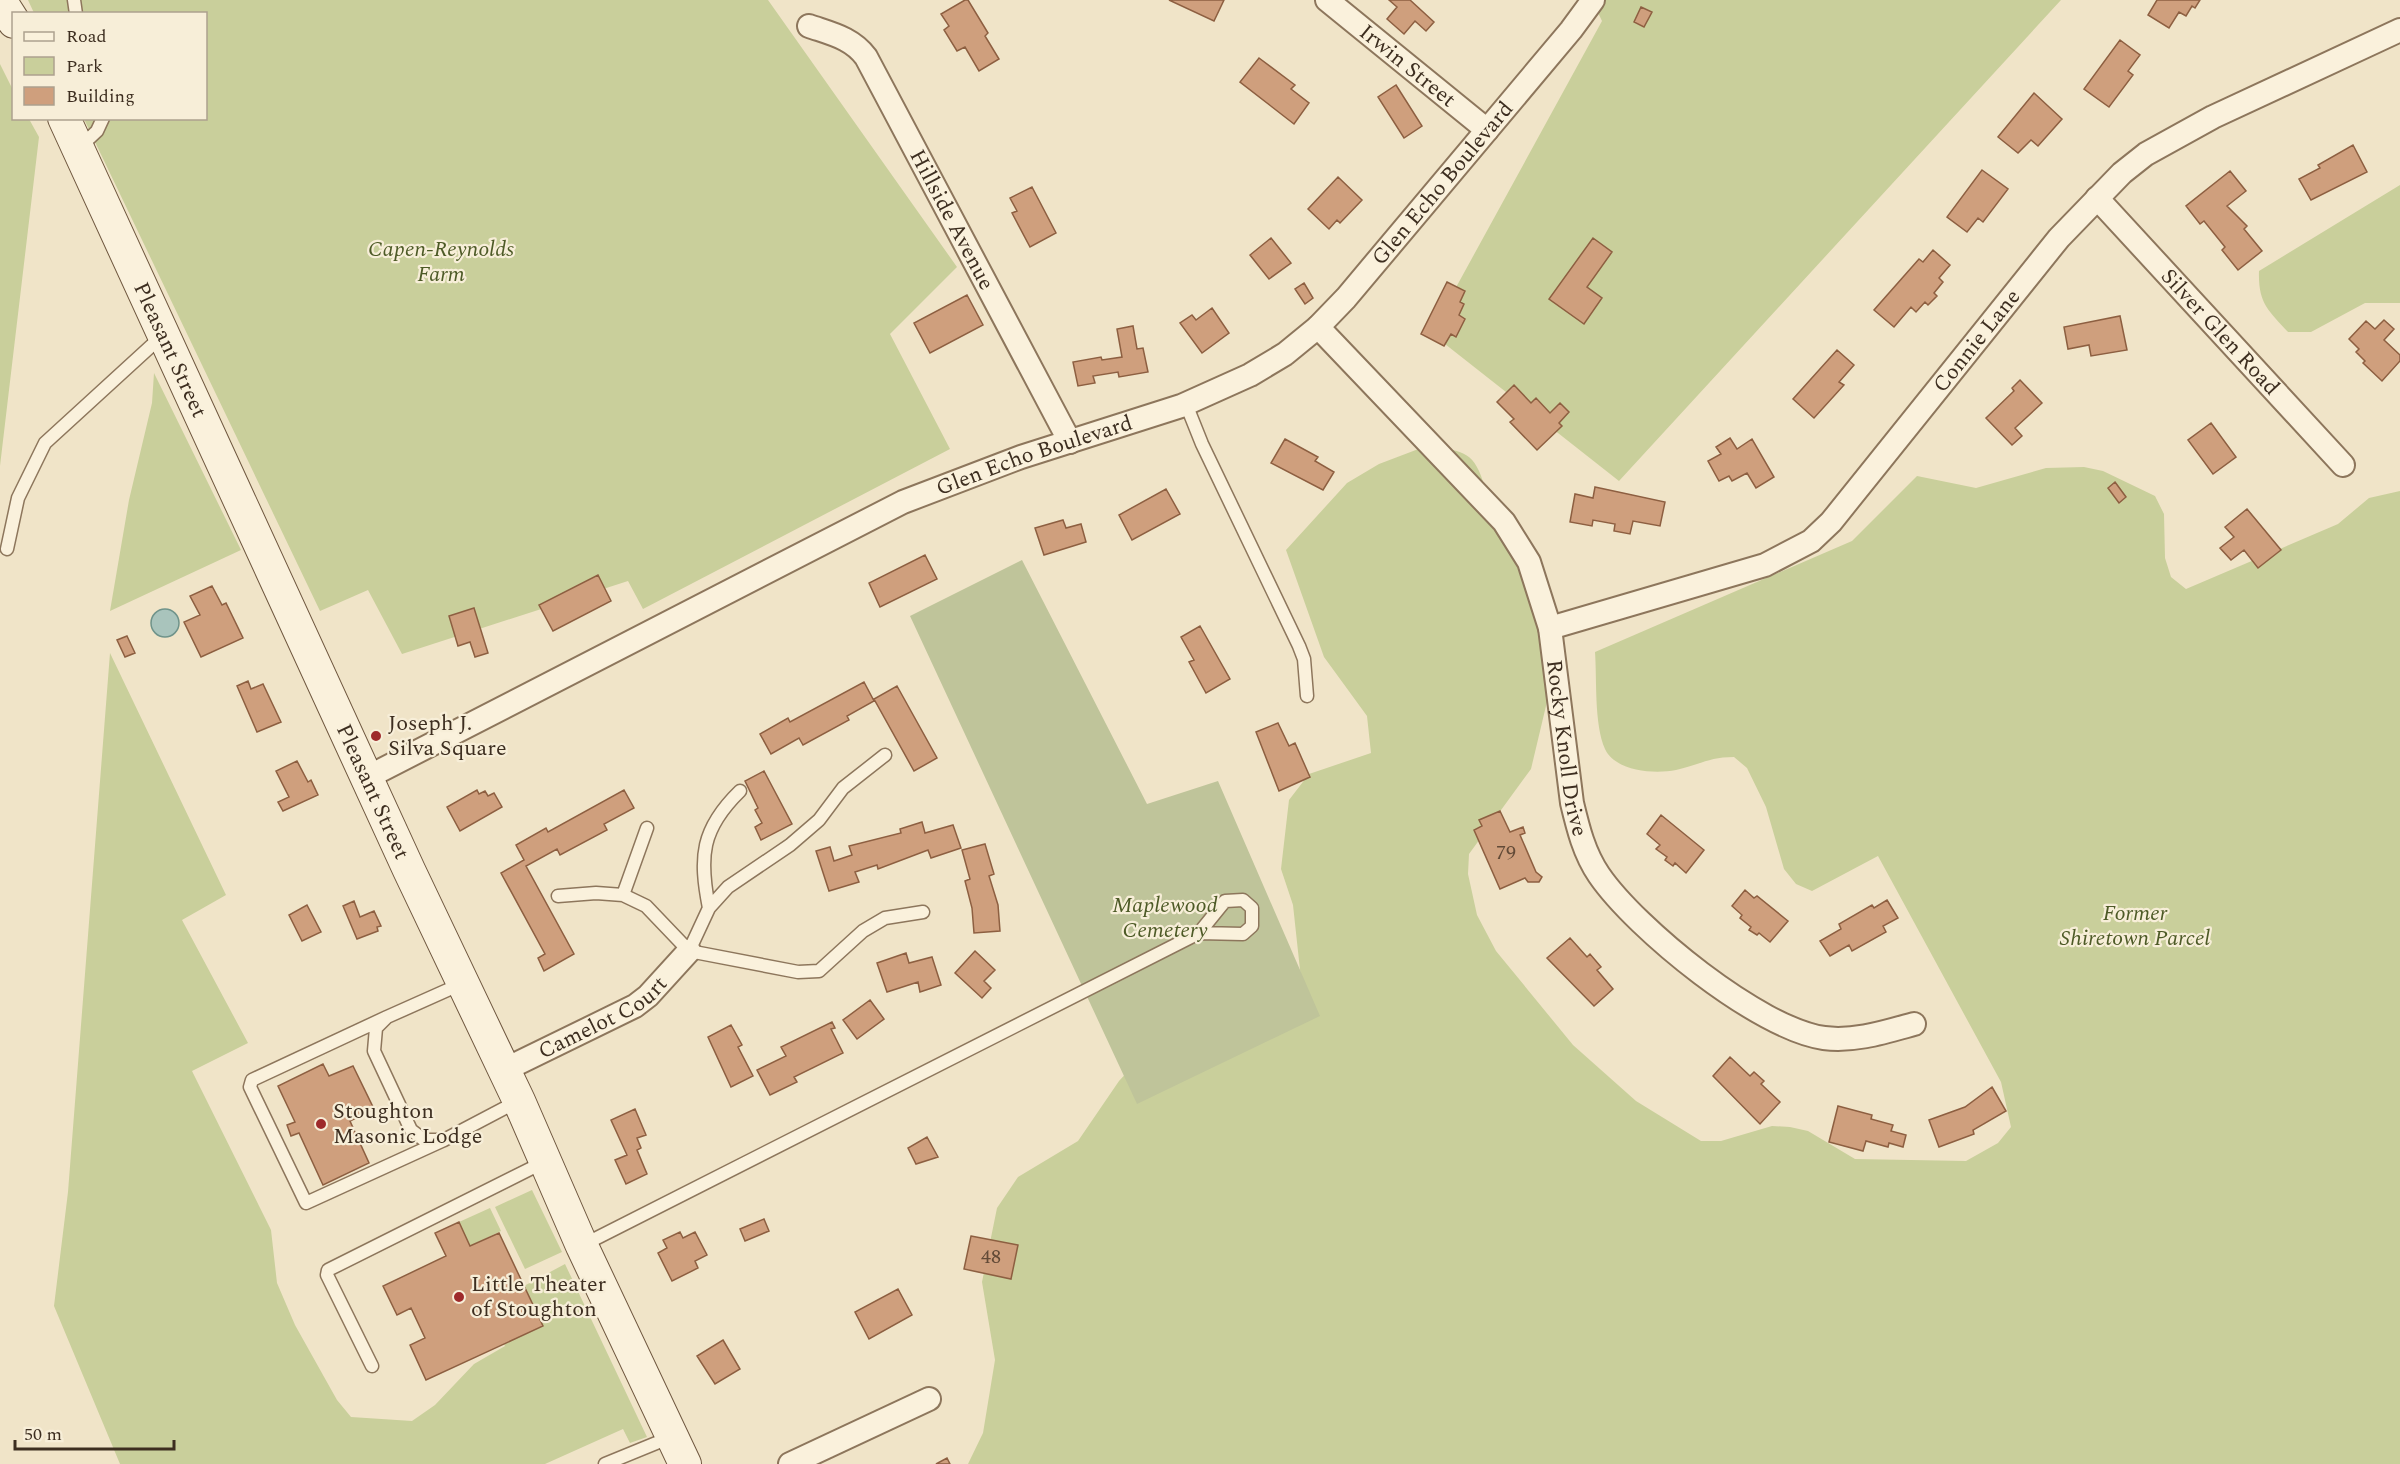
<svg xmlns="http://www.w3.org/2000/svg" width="2400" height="1464" viewBox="0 0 2400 1464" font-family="Spectral,serif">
	<rect width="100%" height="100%" fill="#f0e4c8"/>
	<path fill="#c9cf9b" d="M28,0H768L957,267L890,334L950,449L643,609L628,581L402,654L368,590L320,611L84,119L206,118V14L34,13Z
		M1592,0H2061L1619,481L1431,333L1602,21Z
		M0,64L13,90L14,118L29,119L39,137L0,466Z
		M2400,185V303H2365L2311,332H2288C2268,310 2258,303 2259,271Z
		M154,373L241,550L110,611L129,500L152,403Z
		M1429,445C1465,453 1474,450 1485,488L1539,607L1555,668L1531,769L1469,854L1468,874L1477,915L1496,951L1573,1045L1636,1101L1701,1141H1721L1772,1126L1790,1127L1808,1131L1855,1159L1966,1161L1998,1143L2011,1127L2001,1082L1878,856L1812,891L1796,884L1784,869L1766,807L1747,768L1734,757C1709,757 1699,765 1676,770C1655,774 1616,772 1605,749C1594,724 1597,679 1595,652L1852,541L1917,476L1976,488L2046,468L2084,467L2103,471L2155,496L2164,514L2165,558L2171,577L2186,589L2338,524L2369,498L2400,491V1464H968L983,1433L995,1360L982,1282L997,1208L1018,1177L1078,1141L1119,1081L1145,1053L1301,979L1293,905L1281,869L1289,800L1309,774L1371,753L1367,716L1324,657L1286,550L1347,483L1379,464Z
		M110,653L226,895L182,920L248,1043L192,1071L271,1230L277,1283L295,1325L337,1400L351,1417L412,1421L435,1405L474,1364L505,1346L504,1344L543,1326L524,1286L565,1264L647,1437L630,1443L623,1429L545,1464H120L54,1306L68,1192Z
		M532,1190L562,1252L525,1269L495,1207Z
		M490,1208L501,1231L470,1246L459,1222Z"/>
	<path fill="#bfc49a" d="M1022,560L1147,804L1218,781L1320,1016L1137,1104L910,616Z"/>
	<path fill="#a9c4bc" stroke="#6f938a" stroke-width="1.5" d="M151 623a14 14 0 1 1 28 0a14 14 0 1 1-28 0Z"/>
	<path fill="#cf9f7d" stroke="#8d5f41" stroke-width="1.5" d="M965,0H968L988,33L985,36L999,59L979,71L965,47L957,51L944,30L949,26L941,14Z
		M1169,0H1224L1214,21Z
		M1389,0H1410L1434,22L1426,31L1415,21L1404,34L1387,19L1397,7Z
		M2157,0H2200L2195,8L2192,6L2186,16L2179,12L2169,28L2148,15Z
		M1641,7L1652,12L1644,27L1634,22Z
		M2120,40L2140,55L2128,71L2133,75L2109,107L2084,89Z
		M1259,58L1295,85L1291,89L1309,103L1294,124L1240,82Z
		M1396,85L1422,126L1404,138L1378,97Z
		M2034,93L2062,119L2038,146L2031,140L2018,153L1998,137Z
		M2353,145L2367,172L2311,200L2299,179L2320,168L2318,165Z
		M1982,170L2008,189L1983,222L1978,218L1967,232L1947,217Z
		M2230,171L2246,191L2227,206L2247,226L2244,229L2262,251L2238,270L2222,250L2225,247L2204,221L2200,224L2186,206Z
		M1338,177L1362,200L1340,223L1337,220L1329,229L1308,209Z
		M1032,187L1056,233L1030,247L1012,213L1017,211L1010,198Z
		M1271,238L1291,263L1269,279L1250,255Z
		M1593,238L1612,252L1587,287L1602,298L1584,324L1549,299Z
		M1933,250L1950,265L1939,278L1943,282L1934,293L1937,296L1928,305L1925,302L1916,312L1911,307L1894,327L1874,310L1919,259L1923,262Z
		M1447,282L1465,291L1460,302L1464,304L1459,315L1465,319L1456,337L1451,334L1444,346L1421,334Z
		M1304,283L1313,298L1305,304L1295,289Z
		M967,295L983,325L930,353L914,323Z
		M1212,308L1229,333L1202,353L1180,323L1192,315L1196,320Z
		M2120,316L2127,350L2091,356L2089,345L2068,349L2064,327Z
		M2384,320L2394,329L2384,340L2400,355V361L2382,381L2363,363L2365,361L2356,352L2359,349L2349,339L2366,321L2375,329Z
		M1133,326L1137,349L1143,348L1148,372L1119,377L1118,372L1093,376L1095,383L1078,386L1073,362L1101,357L1102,360L1122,357L1117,329Z
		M1837,350L1854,365L1839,382L1844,385L1814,418L1793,399Z
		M2020,380L2042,403L2015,428L2022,436L2012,445L1986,418L2014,391L2012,388Z
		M1514,385L1531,403L1536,398L1550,413L1560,403L1569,412L1559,423L1562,426L1537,450L1510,422L1514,419L1497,402Z
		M2211,423L2236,457L2213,474L2188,440Z
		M1730,438L1737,449L1752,439L1774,477L1756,488L1747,473L1732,481L1729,476L1719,481L1708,461L1721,454L1716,447Z
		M1285,439L1318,457L1315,461L1334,472L1323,490L1271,463Z
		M2115,482L2126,497L2119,503L2108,488Z
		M1595,487L1665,502L1660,526L1633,521L1630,534L1614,531L1615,524L1593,520L1592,526L1570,522L1575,494L1593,498Z
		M1166,489L1180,514L1132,540L1119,515Z
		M2247,509L2281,550L2258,568L2244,550L2231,560L2220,548L2234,537L2225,527Z
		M1063,520L1066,528L1081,524L1086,542L1044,555L1035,528Z
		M925,555L937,579L880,607L869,583Z
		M598,575L611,601L553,631L539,605Z
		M212,586L222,605L226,603L243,638L201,657L184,622L200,615L190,596Z
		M474,608L488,653L475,657L470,642L458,646L449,616Z
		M1200,626L1230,679L1206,693L1189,662L1194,660L1181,637Z
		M127,636L135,653L125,657L117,640Z
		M248,681L251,689L263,684L281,722L257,732L237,686Z
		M864,682L874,701L847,716L849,720L803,745L799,738L771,754L760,734L788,718L790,722Z
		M897,686L937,758L914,771L874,699Z
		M1278,723L1289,746L1295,743L1310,777L1279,791L1256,732Z
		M297,761L308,782L311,780L318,795L283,811L278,802L289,797L276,771Z
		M764,771L792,824L761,840L755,827L762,823L755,810L758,808L745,781Z
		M477,790L479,794L485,791L488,796L494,793L502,807L460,831L447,807Z
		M624,790L634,808L604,824L607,830L560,855L557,849L526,866L574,954L544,971L538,958L545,954L501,873L524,860L516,845L546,828L548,832Z
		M1500,811L1510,832L1523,827L1525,833L1520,835L1536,872L1542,877L1539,882H1528L1525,878L1500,889L1474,830L1482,826L1479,820Z
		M1661,815L1704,850L1686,873L1675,863L1673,866L1665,860L1667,857L1656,849L1660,845L1647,834Z
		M922,822L925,833L953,825L961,848L931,858L928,850L878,869L877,865L855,872L859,882L829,891L816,851L830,847L834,861L852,855L849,846L901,833L900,829Z
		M985,844L994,874L989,876L998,905L1000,931L974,933L972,908L965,881L970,879L962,850Z
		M1745,890L1754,898L1757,896L1788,921L1770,942L1759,933L1757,935L1749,930L1751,927L1740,918L1742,915L1732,906Z
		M1887,900L1898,918L1883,926L1886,932L1852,951L1849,945L1830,956L1820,941L1841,929L1839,924L1872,905L1874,908Z
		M354,901L360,917L374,911L381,926L377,927L378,931L357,939L343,906Z
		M307,905L321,932L302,941L289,915Z
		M1570,938L1587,957L1590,954L1601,967L1597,970L1613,989L1594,1006L1547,958Z
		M975,951L995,970L984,981L991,988L982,998L955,973Z
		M906,953L909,963L932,957L941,985L920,992L918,982L887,992L877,963Z
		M870,1000L884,1019L857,1039L843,1020Z
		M832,1022L835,1028L831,1029L843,1053L794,1077L797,1082L770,1095L757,1070L786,1056L781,1047Z
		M731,1025L742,1045L738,1047L753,1076L731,1087L708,1037Z
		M1730,1057L1750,1076L1754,1072L1764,1081L1761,1084L1780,1102L1760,1124L1713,1076Z
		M323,1064L329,1076L353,1066L374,1109L350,1121L369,1163L323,1185L299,1133L291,1136L287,1125L295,1122L278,1086Z
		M1992,1087L2006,1111L1973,1130L1974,1134L1939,1147L1929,1120L1965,1107Z
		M1838,1106L1872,1115L1871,1119L1893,1125L1891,1131L1906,1135L1903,1147L1889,1143L1888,1147L1866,1141L1863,1151L1829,1142Z
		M635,1109L646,1135L637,1138L641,1148L637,1150L647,1174L626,1184L615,1160L627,1155L611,1120Z
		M927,1137L938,1157L916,1164L908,1148Z
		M764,1219L769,1231L745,1241L740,1229Z
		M459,1222L470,1246L499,1233L543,1326L426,1380L410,1345L425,1338L411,1308L397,1315L383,1286L446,1256L435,1233Z
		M680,1232L683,1238L695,1232L707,1255L695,1261L698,1268L672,1281L658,1253L667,1248L663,1240Z
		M971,1236L1018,1245L1011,1279L964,1269Z
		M898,1289L912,1315L869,1339L855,1312Z
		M723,1340L740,1369L715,1384L697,1356Z
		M947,1458L950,1464H936Z"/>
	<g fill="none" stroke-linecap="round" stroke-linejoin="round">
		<defs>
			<path id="service" d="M74,0L76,14
				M80,147L97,131L103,118
				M1186,404L1202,444L1299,646L1304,659L1307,696
				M7,549L18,498L45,443L162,336
				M623,895L647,828
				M558,896L596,893L623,895L646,906L689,951L798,972L819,971L863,931L885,918L923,912
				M709,908C699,857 701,829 740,791
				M689,951L709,908L728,887L790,845L819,820L843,788L885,755
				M461,984L387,1017L376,1028L374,1051L411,1130L424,1140H444L518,1101
				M387,1017L252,1080L250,1087L306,1203L444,1140
				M583,1245L1199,933L1243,934L1252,926V908L1243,900L1225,901L1199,933
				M372,1366L327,1275L328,1270L544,1162
				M605,1464L671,1437"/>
			<g id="minor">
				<path id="s1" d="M1327,0L1487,130"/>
				<path id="s2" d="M809,26C832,34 852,38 866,57L1070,442"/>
				<path id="s3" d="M2097,198L2343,465"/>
				<path id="s4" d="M1318,327L1504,522L1529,562L1550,628L1572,803C1578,828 1584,853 1599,875C1636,929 1759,1029 1824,1038C1854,1042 1885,1032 1914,1024"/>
				<path id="s5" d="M1550,628L1765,565L1811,541L1831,522L2059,238L2122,173L2146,154L2213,117L2400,30"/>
				<path id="s6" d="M368,777L903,502L1021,457L1181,406L1250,375L1285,354L1318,327L1346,298L1571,30L1593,0"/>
				<path id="s7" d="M504,1070L635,1006L648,996L689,951"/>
				<path d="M790,1464L929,1399"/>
			</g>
			<g id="secondary">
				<path d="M0,0L14,22"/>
				<path id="s8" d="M64,118L409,870L519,1101L582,1246L685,1464"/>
			</g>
		</defs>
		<use href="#service" stroke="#8d765c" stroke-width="15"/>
		<use href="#minor" stroke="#8d765c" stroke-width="26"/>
		<use href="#secondary" stroke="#6f573f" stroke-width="34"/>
		<use href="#service" stroke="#faf1dc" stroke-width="12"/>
		<use href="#minor" stroke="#faf1dc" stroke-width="22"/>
		<use href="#secondary" stroke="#faf1dc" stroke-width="32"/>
	</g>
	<g fill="#9e2a2b" stroke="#f7eed8" stroke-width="2">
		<circle cx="376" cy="736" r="6"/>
		<circle cx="321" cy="1124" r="6"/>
		<circle cx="459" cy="1297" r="6"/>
	</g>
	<g text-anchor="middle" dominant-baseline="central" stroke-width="4.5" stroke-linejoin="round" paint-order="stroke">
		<g font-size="20" fill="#624a37">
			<text x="1506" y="853">79</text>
			<text x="991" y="1257">48</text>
		</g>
		<g font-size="22" fill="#3d2e20" stroke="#f7eed8">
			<text stroke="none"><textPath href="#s1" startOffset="104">Irwin Street</textPath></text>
			<text stroke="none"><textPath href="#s6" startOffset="1245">Glen Echo Boulevard</textPath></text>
			<text stroke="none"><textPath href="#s2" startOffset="250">Hillside Avenue</textPath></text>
			<text stroke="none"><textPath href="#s3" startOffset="182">Silver Glen Road</textPath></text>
			<text stroke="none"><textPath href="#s5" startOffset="536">Connie Lane</textPath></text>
			<text stroke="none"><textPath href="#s8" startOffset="255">Pleasant Street</textPath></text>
			<text stroke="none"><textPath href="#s6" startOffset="741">Glen Echo Boulevard</textPath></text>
			<text stroke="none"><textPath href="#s4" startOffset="507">Rocky Knoll Drive</textPath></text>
			<text stroke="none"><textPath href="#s8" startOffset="741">Pleasant Street</textPath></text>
			<text stroke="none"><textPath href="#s7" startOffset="112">Camelot Court</textPath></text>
		</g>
		<g font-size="22" font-style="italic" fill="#4d5a26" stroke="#f7eed8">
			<text x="441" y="249">Capen-Reynolds<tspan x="441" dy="25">Farm</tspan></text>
			<text x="1165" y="905">Maplewood<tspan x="1165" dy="25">Cemetery</tspan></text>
			<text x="2135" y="913">Former<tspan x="2135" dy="25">Shiretown Parcel</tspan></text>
		</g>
		<g font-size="22" fill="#3d2e20" stroke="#f7eed8" text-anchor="start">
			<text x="388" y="723">Joseph J.<tspan x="388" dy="25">Silva Square</tspan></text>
			<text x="333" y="1111">Stoughton<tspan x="333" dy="25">Masonic Lodge</tspan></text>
			<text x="471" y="1284">Little Theater<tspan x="471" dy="25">of Stoughton</tspan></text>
		</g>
	</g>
	<rect x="12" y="12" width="195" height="108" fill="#f7eed8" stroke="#ada18e" stroke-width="1.5"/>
	<rect x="24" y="32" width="30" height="9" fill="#faf1dc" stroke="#ada18e" stroke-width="1.5"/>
	<text x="66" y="42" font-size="18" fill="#3d2e20">Road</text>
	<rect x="24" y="57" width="30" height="18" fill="#c9cf9b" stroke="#ada18e" stroke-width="1.5"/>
	<text x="66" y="72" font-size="18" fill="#3d2e20">Park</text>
	<rect x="24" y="87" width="30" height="18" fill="#cf9f7d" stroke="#ada18e" stroke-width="1.5"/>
	<text x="66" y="102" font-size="18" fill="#3d2e20">Building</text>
	<path d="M15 1440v9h159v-9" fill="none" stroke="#3d2e20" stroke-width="3"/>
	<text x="24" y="1440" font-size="18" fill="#3d2e20" stroke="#f7eed8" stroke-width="4.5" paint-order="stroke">50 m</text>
</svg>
